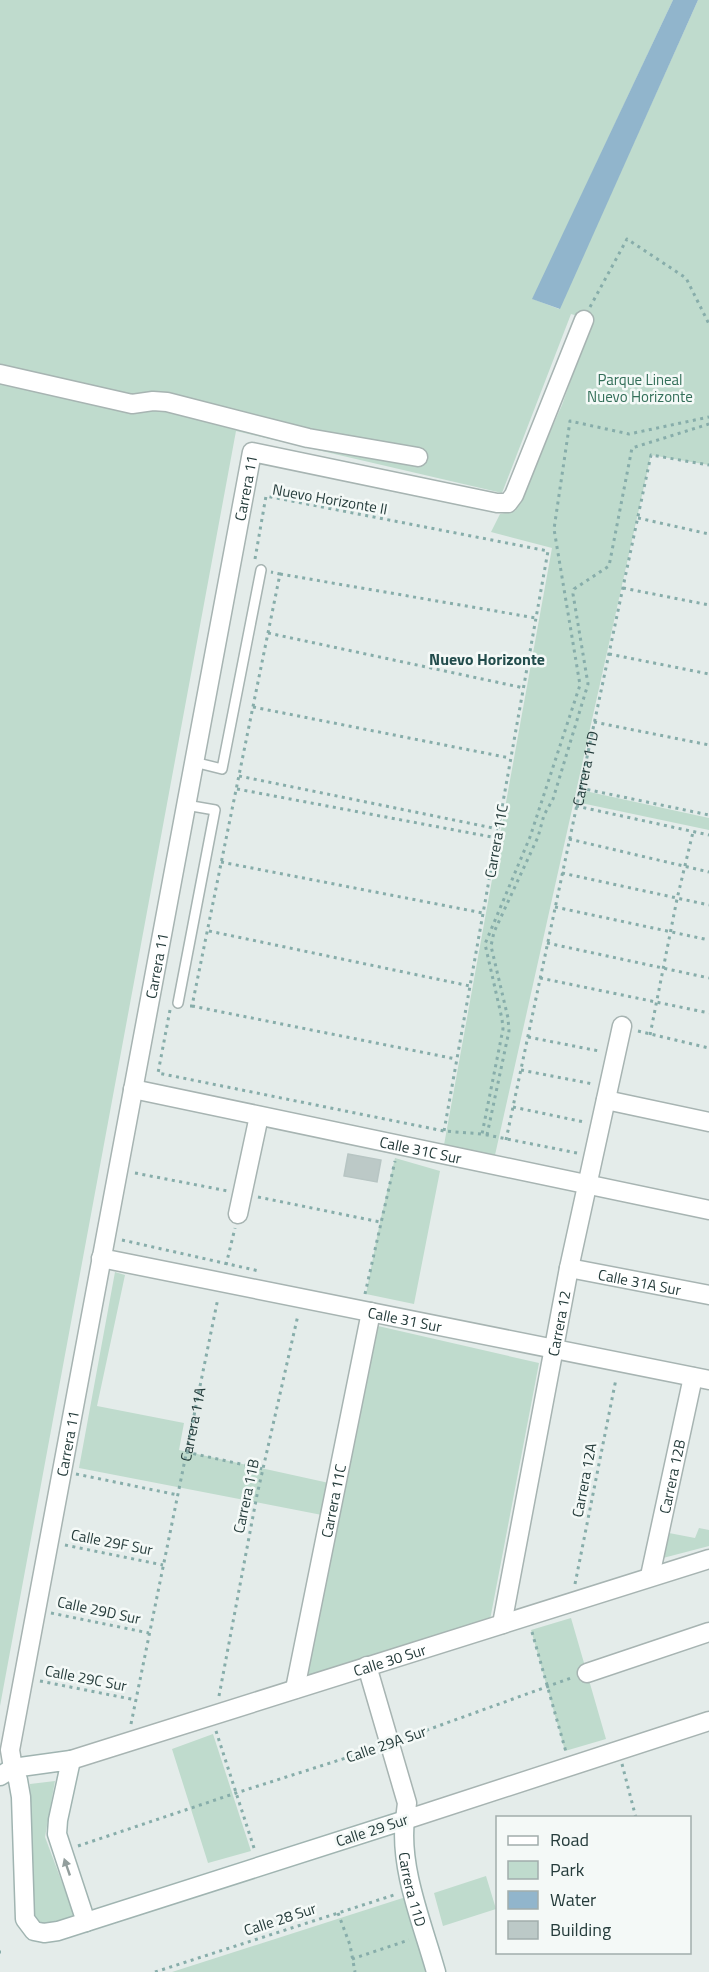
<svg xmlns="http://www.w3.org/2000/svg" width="709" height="1972" viewBox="0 0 709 1972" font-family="'Titillium Web',sans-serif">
	<rect width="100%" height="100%" fill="#e4ecea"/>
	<path fill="#bfdbcd" d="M0,0H673L533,299L559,309L698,0H709V465L651,455L495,1155L444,1145L552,548L491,532L500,514L515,511L562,405L592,320L571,314L502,493L236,431L0,1706Z
		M585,791L709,818V830L581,803Z
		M395,1158L440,1171L414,1304L366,1294L380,1222Z
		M115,1272L125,1275L97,1406L184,1423L179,1450L329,1483L322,1515L79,1468Z
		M378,1326L539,1363L490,1620L307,1676Z
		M699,1528L709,1530V1546L663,1558L669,1533L695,1538Z
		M571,1618L606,1739L565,1751L531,1630Z
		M213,1734L251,1851L208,1863L172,1749Z
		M55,1781L45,1837L75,1917L43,1926L34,1919L30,1784Z
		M486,1876L496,1909L443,1926L434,1893Z
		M409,1896L429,1972H172Z"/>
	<path fill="#91b5cc" d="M673,0H698L560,309L532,299Z"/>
	<path fill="#bcc9c7" stroke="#b7c5c3" stroke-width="1.5" d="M348,1154L381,1160L377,1182L344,1176Z"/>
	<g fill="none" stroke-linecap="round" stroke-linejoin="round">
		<defs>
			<path id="lane" d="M194,762L222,769L261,570
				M178,1003L215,810L186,805"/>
			<g id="street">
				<path d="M0,374L132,404L153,401L167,402L308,438L418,457"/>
				<path id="s3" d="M133,1089L709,1210"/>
				<path d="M606,1100L709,1122"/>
				<path d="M238,1214L259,1116"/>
				<path id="s4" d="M101,1258L709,1380"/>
				<path id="s5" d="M569,1268L709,1295"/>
				<path id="s6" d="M650,1576L693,1377"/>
				<path id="s7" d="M502,1624L569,1268L622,1026"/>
				<path d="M367,1666L407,1803L405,1820L709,1721"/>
				<path d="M587,1673L709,1632"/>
				<path id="s8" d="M295,1689L371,1312"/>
				<path id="s9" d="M71,1760L709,1559"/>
				<path id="s10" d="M13,1768L10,1750L252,452L497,503H508L514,495L584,320"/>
			</g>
			<g id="secondary">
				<path id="s11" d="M13,1768L18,1780L21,1797L25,1919L34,1931L44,1933L58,1931L405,1820C399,1868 423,1925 436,1972"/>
				<path d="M0,1776L13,1768L71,1760L58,1820L57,1834L86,1922"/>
			</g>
		</defs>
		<use href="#lane" stroke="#a7b4b2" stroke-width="12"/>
		<use href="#street" stroke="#a7b4b2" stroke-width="21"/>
		<use href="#secondary" stroke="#a0b4b1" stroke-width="21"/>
		<g stroke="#87adaa" stroke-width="3" stroke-dasharray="3 4.5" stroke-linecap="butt">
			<path d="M590,307L627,239L686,278L709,324"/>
			<path d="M638,518L709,534"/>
			<path d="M255,559L266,496L548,551L444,1131"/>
			<path d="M280,574L536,618"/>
			<path d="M623,588L709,605"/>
			<path d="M268,633L524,688"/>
			<path d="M609,654L709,674"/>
			<path d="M253,707L510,758"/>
			<path d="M594,722L709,745"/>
			<path d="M239,776L498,829"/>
			<path d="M580,788L709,815"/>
			<path d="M237,789L497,838"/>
			<path d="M576,806L709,835"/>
			<path d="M569,839L709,872"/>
			<path d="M221,862L483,913"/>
			<path d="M562,873L709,905"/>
			<path d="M555,907L709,940"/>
			<path d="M209,931L470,986"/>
			<path d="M547,943L709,978"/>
			<path d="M540,978L709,1013"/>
			<path d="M190,1006H192L280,574L271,572"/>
			<path d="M192,1006L456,1059"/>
			<path d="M170,1010L158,1073L444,1131L482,1134"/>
			<path d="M638,1031L709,1048"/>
			<path d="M650,1035L677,899L693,832"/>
			<path d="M528,1037L599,1051"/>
			<path d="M521,1070L593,1084"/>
			<path d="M513,1107L584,1122"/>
			<path d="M487,1135L509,1031L508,1018L491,946L494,932L538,837L544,815L553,799L588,684L573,594L574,589L609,566L632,448L709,424"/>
			<path id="s1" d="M506,1140L651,455L709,465"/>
			<path d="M577,1153L482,1134L503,1029L502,1019L485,944L530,837L580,685L554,529L570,421L629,434L709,417"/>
			<path d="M135,1173L228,1191"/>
			<path d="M258,1197L380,1222"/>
			<path d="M122,1240L259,1271"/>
			<path d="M226,1265L235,1228"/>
			<path d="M365,1294L395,1161"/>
			<path d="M186,1452L263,1469"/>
			<path d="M76,1474L178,1495"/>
			<path d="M65,1545L163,1565"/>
			<path d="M575,1584L616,1379"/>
			<path d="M51,1613L149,1633"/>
			<path d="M532,1632L566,1752"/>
			<path d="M40,1681L136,1700"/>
			<path d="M219,1696L257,1495L298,1315"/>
			<path id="s2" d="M131,1724L218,1298"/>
			<path d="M216,1731L255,1851"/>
			<path d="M405,1738L571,1678"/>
			<path d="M622,1764L636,1818"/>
			<path d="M78,1846L236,1793L374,1749"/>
			<path d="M338,1913L350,1945L355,1972"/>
			<path d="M0,1952H1"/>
			<path d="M352,1959L409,1940"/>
			<path d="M155,1972L397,1894"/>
		</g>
		<use href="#lane" stroke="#fff" stroke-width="9"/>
		<use href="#street" stroke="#fff" stroke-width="18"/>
		<use href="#secondary" stroke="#fff" stroke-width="18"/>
	</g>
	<defs><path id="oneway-solid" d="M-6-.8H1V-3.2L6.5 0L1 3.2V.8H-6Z" transform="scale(1.5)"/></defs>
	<use fill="#929e9d" href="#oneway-solid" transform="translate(67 1867) rotate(-109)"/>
	<g text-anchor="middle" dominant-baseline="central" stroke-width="5" stroke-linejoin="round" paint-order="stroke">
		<g font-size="15" fill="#336f59" stroke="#f4f9f7">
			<text x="640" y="379">Parque Lineal<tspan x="640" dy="17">Nuevo Horizonte</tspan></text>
		</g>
		<g font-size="15" fill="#253c3b" stroke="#f4f9f7">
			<text stroke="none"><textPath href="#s10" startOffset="1302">Carrera 11</textPath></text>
			<text transform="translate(330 499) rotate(10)">Nuevo Horizonte II</text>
			<text stroke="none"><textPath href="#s1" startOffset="380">Carrera 11D</textPath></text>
			<text transform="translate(496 841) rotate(-80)">Carrera 11C</text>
			<text stroke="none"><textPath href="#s10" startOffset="816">Carrera 11</textPath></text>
			<text stroke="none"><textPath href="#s3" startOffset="294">Calle 31C Sur</textPath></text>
			<text stroke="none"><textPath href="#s5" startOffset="72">Calle 31A Sur</textPath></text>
			<text stroke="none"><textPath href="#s4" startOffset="310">Calle 31 Sur</textPath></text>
			<text stroke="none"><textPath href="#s7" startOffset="306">Carrera 12</textPath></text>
			<text stroke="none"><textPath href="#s2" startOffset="306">Carrera 11A</textPath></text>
			<text stroke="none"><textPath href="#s10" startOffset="330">Carrera 11</textPath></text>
			<text stroke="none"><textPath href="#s6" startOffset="102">Carrera 12B</textPath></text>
			<text transform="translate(584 1480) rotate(-79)">Carrera 12A</text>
			<text transform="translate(246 1496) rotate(-78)">Carrera 11B</text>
			<text stroke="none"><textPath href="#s8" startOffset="192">Carrera 11C</textPath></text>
			<text transform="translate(112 1542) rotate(11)">Calle 29F Sur</text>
			<text transform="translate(99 1610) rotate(12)">Calle 29D Sur</text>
			<text stroke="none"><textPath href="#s9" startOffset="334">Calle 30 Sur</textPath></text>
			<text transform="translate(86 1678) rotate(11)">Calle 29C Sur</text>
			<text transform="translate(386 1744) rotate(-19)">Calle 29A Sur</text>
			<text transform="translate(372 1830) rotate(-18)">Calle 29 Sur</text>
			<text stroke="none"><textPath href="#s11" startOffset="626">Carrera 11D</textPath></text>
			<text transform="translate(280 1919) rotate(-18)">Calle 28 Sur</text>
		</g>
		<g font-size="16" font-weight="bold" fill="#224c4c" stroke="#f4f9f7">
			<text x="487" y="659">Nuevo Horizonte</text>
		</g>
	</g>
	<rect x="496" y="1816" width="195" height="138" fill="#f4f9f7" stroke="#a1adac" stroke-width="1.5"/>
	<rect x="508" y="1836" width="30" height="9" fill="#ffffff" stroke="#a1adac" stroke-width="1.5"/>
	<text x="550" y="1846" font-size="18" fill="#253c3b">Road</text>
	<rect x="508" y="1861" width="30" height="18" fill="#bfdbcd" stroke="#a1adac" stroke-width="1.5"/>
	<text x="550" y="1876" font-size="18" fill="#253c3b">Park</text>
	<rect x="508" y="1891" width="30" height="18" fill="#91b5cc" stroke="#a1adac" stroke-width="1.5"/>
	<text x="550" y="1906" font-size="18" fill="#253c3b">Water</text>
	<rect x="508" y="1921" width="30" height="18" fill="#bcc9c7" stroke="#a1adac" stroke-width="1.5"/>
	<text x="550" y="1936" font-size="18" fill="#253c3b">Building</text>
</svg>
